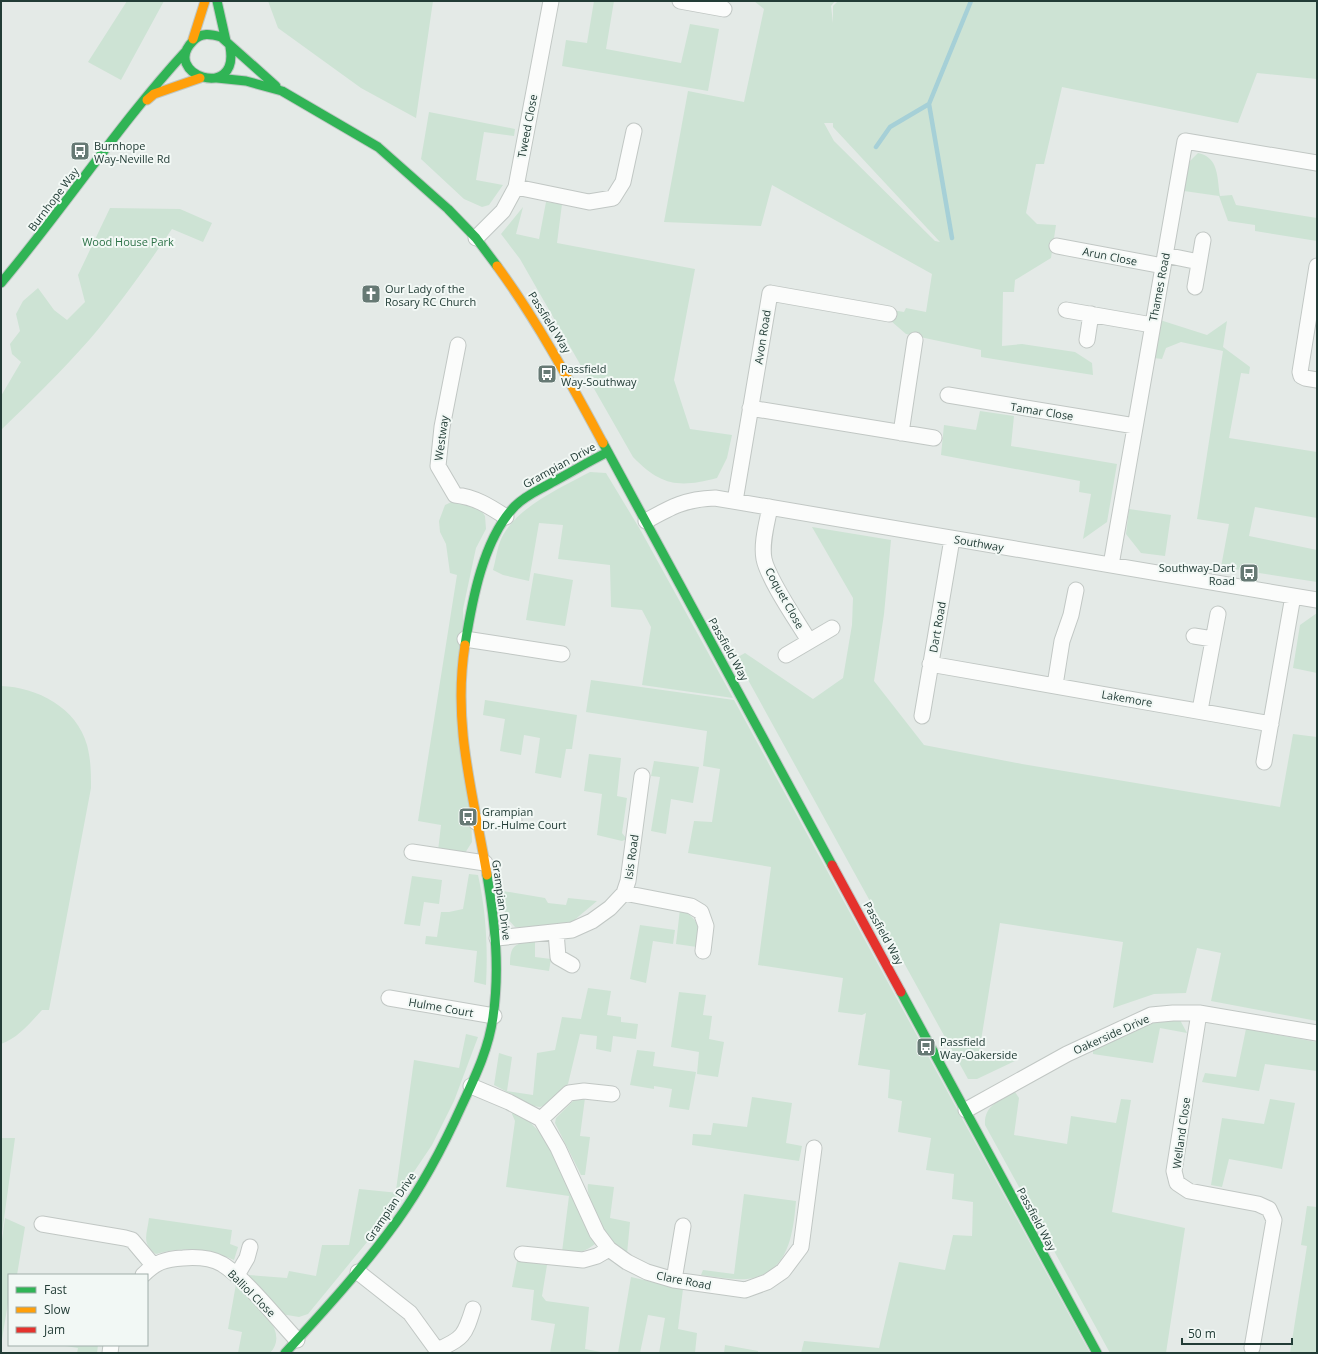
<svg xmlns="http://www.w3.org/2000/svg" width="1318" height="1354" viewBox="0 0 1318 1354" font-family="'Open Sans',sans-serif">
	<rect width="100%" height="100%" fill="#e4eae7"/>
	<path fill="#cde3d4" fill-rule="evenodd" d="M127,1H164L121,80L88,62Z
		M268,1H433L416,118L361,88L278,28Z
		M594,1H614L606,49L681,63L690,24L719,29L708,91L562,66L566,40L587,43Z
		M754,1H835L831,6L833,23V6L838,1H1317V79L1257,73L1238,123L1062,87L1044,164H1036L1026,213L1037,224L1056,225L1051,258L1015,280L1014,292H1003L1002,346L1022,344L1075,352L1092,363L1093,375L981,357V350L906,334L891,321L892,310L904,312L906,308L926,312L932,274L772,185L761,226L664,222L688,91L744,102L764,9ZM824,123H833V127L940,242L935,241L834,141Z
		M429,112L515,129L514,136L484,132L476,180L503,185L489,205L482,207L464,199L421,159Z
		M1198,153C1219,157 1217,178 1220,196L1232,195L1236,205L1317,218V241L1255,231V225L1228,221L1219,196L1184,191L1188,163Z
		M546,202L562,204L557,243L695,269L674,380L690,429L732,435L727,458L717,478C679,488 661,486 633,457L520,259L501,234L523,207L516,234L539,239Z
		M110,208L180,209L212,223L203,242L172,229C146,267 120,304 90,339C62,371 32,400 1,430V396L21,362L12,354L10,344L20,331L16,314L23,301L38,288L54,310L67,320L85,302L78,275Z
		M1160,320L1207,335L1227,321L1223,347L1250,367L1249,374L1241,373L1229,438L1317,452V518L1255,507L1249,536L1317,550V582L1221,567L1229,524L1197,519L1223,351L1181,342L1166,348L1162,359L1154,358Z
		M980,411L1014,416L1011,446L1117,464L1107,522L1083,539L1091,494L1079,492L1080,481L941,455L944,425L976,430Z
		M590,472L606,473L641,531L733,698L642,685L651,627L642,610L611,607L610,565L558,559L563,525L539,523L529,581L503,575L493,570C496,560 497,547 502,537C517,507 562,487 590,472Z
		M456,500L478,506L485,516L486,529L476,548L463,609L472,842L465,853L438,851L441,825L418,821L457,575L450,573L446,544L440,532L439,521L445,505Z
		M1129,509L1171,515L1165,556L1141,553L1126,534Z
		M812,527L891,540L884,614L874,681L924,745L1022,764L1280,807L1293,734L1317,737V1021L1211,1001L1221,953L1197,948L1186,993L1154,994L1113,1008L1123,942L1000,923L979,1053L1017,1060L977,1079H968L736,658L745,653L813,699L843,678L852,625L853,598Z
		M534,573L573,580L565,626L526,620Z
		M1317,613V673L1293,668L1300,625Z
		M591,680L734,700L1090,1353H801L804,1341L879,1348L899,1262L945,1270L953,1235L972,1236L973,1202L952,1199L954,1174L926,1170L931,1138L898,1132L902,1101L888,1098L890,1070L858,1065L866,1013L862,1015L838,1012L843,978L758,965L771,867L688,853L694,821L712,822L720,769L703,766L707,731L586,712Z
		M1,686C37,687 77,708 87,745C91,760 91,773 91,788L49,1010H42C30,1023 18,1038 1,1044Z
		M485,700L577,715L572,749H566L561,778L535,773L540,738L524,735L521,755L500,751L505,719L483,715Z
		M589,754L621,758L617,796L627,798L622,833L627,839L622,841L597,835L602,794L584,791Z
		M654,761L699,767L693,803L671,799L666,834L651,831L660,777L651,776Z
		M469,874L478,875C486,911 488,947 486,985L474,982L477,951L425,944L426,936L437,937L441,912H449L463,909Z
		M412,876L442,880L439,904L424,902L420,926L404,924Z
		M503,891L545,898L548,903L566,905L568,898L597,901L572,922L547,927H515L505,916Z
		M680,909C700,920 700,926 697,947L676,944Z
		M640,925L675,930L673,944L653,941L646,983L630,979Z
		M531,941L535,942V957L551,959L549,971L510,965C510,946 514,944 531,941Z
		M588,988L611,991L607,1015L621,1017V1022L638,1024L636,1039L613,1036L611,1052L596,1049L597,1036L580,1034L568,1084L547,1104L540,1107L533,1106L494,1085L499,1053L512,1057L507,1091L533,1095L537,1053L555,1050L562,1017L581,1019Z
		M679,992L706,995L703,1015L712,1016L709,1039L724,1042L718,1077L697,1074L699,1052L671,1047Z
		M1161,1019L1180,1020L1187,1033L1160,1028L1153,1063L1093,1054V1051L1125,1032Z
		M1246,1029L1317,1042V1071L1265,1064L1259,1091L1202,1082L1205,1073L1236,1077Z
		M466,1034L478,1037L454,1101L432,1145L401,1191L396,1190L414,1060L459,1068Z
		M637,1050L655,1052L653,1066L696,1072L689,1110L669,1107L672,1089L654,1086V1089L630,1085Z
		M1015,1092L1019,1098L1014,1135L1067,1144L1071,1116L1116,1123L1121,1099L1131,1100L1112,1212L1185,1228L1166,1353H1110L985,1125C984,1105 999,1101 1015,1092Z
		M752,1097L792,1103L786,1143L802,1146L799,1161L692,1145L693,1134L711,1135L713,1123L747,1127Z
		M585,1098L580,1136L590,1137L585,1175H581L555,1123L556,1118L575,1099Z
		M1270,1099L1295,1103L1282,1169L1229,1159L1222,1187L1211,1185L1222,1118L1264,1124Z
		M513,1110L527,1119L551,1144L594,1236L595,1244C583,1253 576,1254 562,1252L569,1196L506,1187L515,1121L512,1114Z
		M1,1138H15L1,1241Z
		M588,1184L614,1187L610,1218L630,1222L627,1254C623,1250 618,1247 614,1244C604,1233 585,1198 588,1184Z
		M359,1189L399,1193L372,1236L308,1314L299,1317L281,1314L248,1275L287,1278L289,1271L316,1276L322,1245H349Z
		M744,1194L796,1201C793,1234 789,1274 747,1279C732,1280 717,1277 701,1275L703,1270L734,1274Z
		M1307,1206L1317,1207V1353H1290L1307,1246L1301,1245Z
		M5,1218L25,1227L17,1275H9V1297L1,1345V1246Z
		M149,1218L232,1230L230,1244L238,1247L234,1260C207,1249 184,1246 156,1254C141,1243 147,1235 149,1218Z
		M517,1261L547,1265L542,1296L546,1301L589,1307L585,1349L606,1353H550L555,1324L531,1320L534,1290L512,1287Z
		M631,1277L683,1289L678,1329L697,1333L695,1353H659L665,1318L648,1315L640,1353H618Z
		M236,1284C251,1300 292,1330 270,1353H238L242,1332L228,1329Z
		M59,1345H98L97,1353H77L78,1348Z
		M725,1345L758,1351V1353H724Z"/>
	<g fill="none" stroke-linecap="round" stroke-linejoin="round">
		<path stroke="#a6d0d7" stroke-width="4.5" d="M876,147L890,127L929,104
			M952,238L929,104L971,1"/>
		<defs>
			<path id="street" d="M680,1L724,9
				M516,187L589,202L613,198L623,182L634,131
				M476,238L503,211L516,187L551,1
				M1057,246L1163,266
				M1165,255L1199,262
				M1317,266L1300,372L1301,376L1305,378L1317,380
				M1195,287L1203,240
				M1066,310L1152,325
				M1087,340L1091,314
				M458,345L442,427L438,466L455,495C475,497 489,506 506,517
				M948,395L1135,426
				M750,408L934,438
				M901,433L915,340
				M735,501L770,293L889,314
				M770,507C767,523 761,543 764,559C768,579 797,621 809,641
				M646,521C671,507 685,499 715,498L1317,600
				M1111,565L1185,141L1317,163
				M1194,636L1213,639
				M465,639L562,654
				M786,655L832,628
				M930,664L1271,724
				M1055,685L1062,641L1071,615L1076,590
				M1200,710L1218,614
				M922,716L952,539
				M1264,762L1293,596
				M476,822L514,820
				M412,852L485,863
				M624,893L691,906L701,912L706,926L703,951
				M556,932L558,957L572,965
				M497,938L572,930L592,921L610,908L624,893L628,881L642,776
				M389,998L494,1016
				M1199,1013L1174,1171L1177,1183L1189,1191L1258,1204L1269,1209L1274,1220L1252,1348
				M471,1086L509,1102L541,1119L558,1148L597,1233L609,1249L627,1262L647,1272L674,1280L745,1290L767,1282L783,1271L801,1247L814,1148
				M966,1110L1067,1054L1151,1015L1173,1013H1199L1317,1033
				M541,1119L569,1093L584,1091L612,1094
				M42,1224L125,1238L132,1240L153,1265
				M522,1254L583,1260L597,1256L609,1249
				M358,1272L410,1313L439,1353
				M143,1275C156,1262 165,1259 183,1258C195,1257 211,1258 222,1264C245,1278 277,1319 297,1340
				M237,1275L247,1258L250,1247
				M674,1280L683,1226
				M437,1350C463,1339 465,1335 473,1309
				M110,1353L111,1345"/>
			<path id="fast" d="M217,1L226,41
				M230,47C240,102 160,74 193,41C201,32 211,34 221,37L276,86
				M217,78L246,81L282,91L378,147L448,209L476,238L497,266
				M1,283C65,207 119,124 186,51
				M603,443L832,865
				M465,645C472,601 483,539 515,506C526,495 539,490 551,483C570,473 589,461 608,452
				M901,992L1097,1353
				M285,1353C324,1311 363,1268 397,1221C423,1185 444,1145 462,1105C475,1077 489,1048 493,1017C500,969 495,923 487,875"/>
			<path id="slow" d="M193,39L205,1
				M147,100L154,94L200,78
				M497,266C538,322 570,382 603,443
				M465,645C452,726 474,797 487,875"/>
			<path id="jam" d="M832,865L901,992"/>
		</defs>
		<use href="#street" stroke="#c1c7c4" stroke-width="17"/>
		<use href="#fast" stroke="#bfc7c4" stroke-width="11"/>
		<use href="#slow" stroke="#bfc7c4" stroke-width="11"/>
		<use href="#jam" stroke="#bfc7c4" stroke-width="11"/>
		<use href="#street" stroke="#fbfcfb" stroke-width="15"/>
		<use href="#fast" stroke="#30b455" stroke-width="9"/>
		<use href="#slow" stroke="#ff9f0a" stroke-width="9"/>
		<use href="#jam" stroke="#e5322d" stroke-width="9"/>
	</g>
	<defs>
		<symbol id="bus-square" viewBox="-11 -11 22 22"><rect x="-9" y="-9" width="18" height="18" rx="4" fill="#667974" stroke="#f2f8f5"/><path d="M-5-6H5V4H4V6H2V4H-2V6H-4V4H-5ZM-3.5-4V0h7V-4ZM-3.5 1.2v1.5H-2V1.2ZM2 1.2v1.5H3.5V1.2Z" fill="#fff"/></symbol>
		<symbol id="church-square" viewBox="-11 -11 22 22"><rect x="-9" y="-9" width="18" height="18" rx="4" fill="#667974" stroke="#f2f8f5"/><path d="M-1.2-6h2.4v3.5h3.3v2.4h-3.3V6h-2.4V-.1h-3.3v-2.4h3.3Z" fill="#fff"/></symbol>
	</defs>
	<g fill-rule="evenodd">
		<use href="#bus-square" x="69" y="140" width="22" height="22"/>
		<use href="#church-square" x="360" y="283" width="22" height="22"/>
		<use href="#bus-square" x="536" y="363" width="22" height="22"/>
		<use href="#bus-square" x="1238" y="562" width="22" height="22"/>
		<use href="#bus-square" x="457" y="806" width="22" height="22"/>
		<use href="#bus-square" x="915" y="1036" width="22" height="22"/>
	</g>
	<g text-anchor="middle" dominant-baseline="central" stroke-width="4" stroke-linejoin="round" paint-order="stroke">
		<g font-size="11" fill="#223c36" stroke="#f2f8f5">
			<text transform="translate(527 126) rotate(-79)">Tweed Close</text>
			<text transform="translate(53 199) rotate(-53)">Burnhope Way</text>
			<text transform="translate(1110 256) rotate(11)">Arun Close</text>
			<text transform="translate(1159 287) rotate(-79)">Thames Road</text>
			<text transform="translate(550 322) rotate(58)">Passfield Way</text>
			<text transform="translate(762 337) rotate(-81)">Avon Road</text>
			<text transform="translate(1042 411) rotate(9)">Tamar Close</text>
			<text transform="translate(441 438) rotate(-82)">Westway</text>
			<text transform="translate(559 465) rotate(-29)">Grampian Drive</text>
			<text transform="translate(979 543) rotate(10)">Southway</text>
			<text transform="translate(785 598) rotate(61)">Coquet Close</text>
			<text transform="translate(937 627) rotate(-80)">Dart Road</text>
			<text transform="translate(729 649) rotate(61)">Passfield Way</text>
			<text transform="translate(1127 698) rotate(10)">Lakemore</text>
			<text transform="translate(631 857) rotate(-82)">Isis Road</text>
			<text transform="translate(502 900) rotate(82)">Grampian Drive</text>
			<text transform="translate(884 933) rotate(61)">Passfield Way</text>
			<text transform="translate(441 1007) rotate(10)">Hulme Court</text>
			<text transform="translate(1111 1034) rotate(-24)">Oakerside Drive</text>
			<text transform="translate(1181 1133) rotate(-82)">Welland Close</text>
			<text transform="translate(390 1207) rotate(-56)">Grampian Drive</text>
			<text transform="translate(1037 1219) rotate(62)">Passfield Way</text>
			<text transform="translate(684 1280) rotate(11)">Clare Road</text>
			<text transform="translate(252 1293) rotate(45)">Balliol Close</text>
		</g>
		<g font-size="11" fill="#223c36" stroke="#f2f8f5" text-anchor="start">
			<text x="94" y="145">Burnhope<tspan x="94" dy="13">Way-Neville Rd</tspan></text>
			<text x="385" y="288">Our Lady of the<tspan x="385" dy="13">Rosary RC Church</tspan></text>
			<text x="561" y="368">Passfield<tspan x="561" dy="13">Way-Southway</tspan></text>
			<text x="1235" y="567" text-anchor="end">Southway-Dart<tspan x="1235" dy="13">Road</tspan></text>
			<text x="482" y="811">Grampian<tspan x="482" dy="13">Dr.-Hulme Court</tspan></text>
			<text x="940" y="1041">Passfield<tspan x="940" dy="13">Way-Oakerside</tspan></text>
		</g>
		<g font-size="11" fill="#2d7248" stroke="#f2f8f5">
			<text x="128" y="241">Wood House Park</text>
		</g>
	</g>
	<rect width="1318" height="1354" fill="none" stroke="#223c36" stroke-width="4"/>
	<rect x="8" y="1274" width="140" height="72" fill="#f2f8f5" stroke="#9fada9"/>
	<rect x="16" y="1287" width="20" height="6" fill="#30b455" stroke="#9fada9"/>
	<text x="44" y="1294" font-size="12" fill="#223c36">Fast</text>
	<rect x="16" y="1307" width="20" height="6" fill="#ff9f0a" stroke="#9fada9"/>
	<text x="44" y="1314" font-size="12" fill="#223c36">Slow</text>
	<rect x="16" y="1327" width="20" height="6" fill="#e5322d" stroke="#9fada9"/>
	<text x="44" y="1334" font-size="12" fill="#223c36">Jam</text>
	<path d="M1182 1338v6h110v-6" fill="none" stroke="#223c36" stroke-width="2"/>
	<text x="1188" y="1338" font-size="12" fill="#223c36" stroke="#f2f8f5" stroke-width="3" paint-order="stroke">50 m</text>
</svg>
